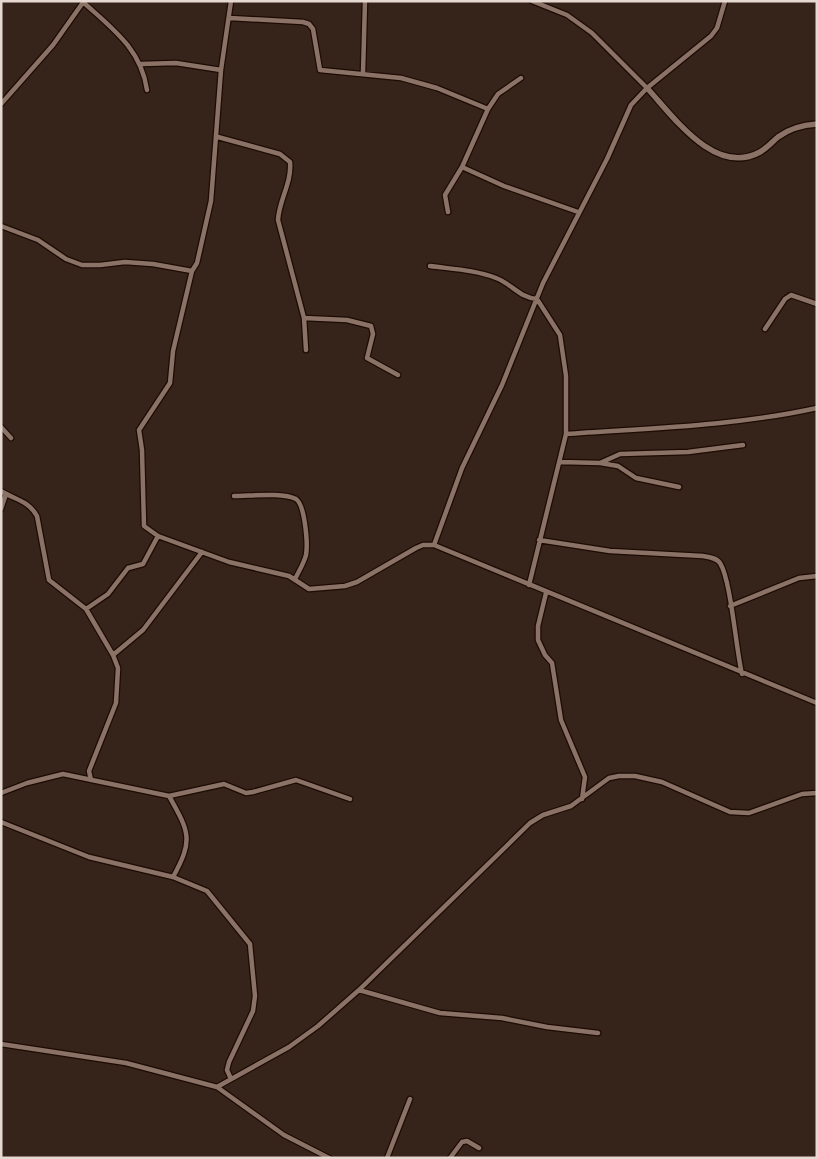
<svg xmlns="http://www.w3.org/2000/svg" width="818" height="1159" viewBox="0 0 818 1159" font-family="Quicksand,sans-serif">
	<rect width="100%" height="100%" fill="#362319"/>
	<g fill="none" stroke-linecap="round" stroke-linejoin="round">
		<defs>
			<path id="minor" d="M231,1L221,70L211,201L197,263L192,271L173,351L170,383L139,430L142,450L144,526L158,536L229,562L289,576L309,589L345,586L357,582L416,548L423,545H434L817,703
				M532,1L567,15L592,33L647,88
				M83,2C113,29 141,49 147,90
				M230,18L303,22L309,24L313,29L320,70L401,78L437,88L488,109
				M141,64L176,63L221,70
				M363,73L365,1
				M1,104L53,45L84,1
				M218,137L280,154L290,162C292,183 279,200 278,220L304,318L306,350
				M462,167L504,186L578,212
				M448,212L445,195L462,167L488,109L498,94L521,78
				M1,226L38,240L66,259L82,265H100L125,262L153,264L192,271
				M430,266C452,269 476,270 496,278C512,284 520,298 537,299L560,335L566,376V434L529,585
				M304,318L347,320L371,326L373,334L367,358L398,375
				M765,329L785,299L791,295L817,304
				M1,427L11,438
				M566,434C650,428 735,426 817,408
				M560,462L600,463L618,466L636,478L679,487
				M600,463L620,454L688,452L743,445
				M1,491C15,500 28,500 37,516L49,580L86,609L113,655L118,668L116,703L89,771L91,780
				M234,496C250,496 283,492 296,499C305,505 308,544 306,555C304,563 299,571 295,579
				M1,509L6,494
				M539,540L610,551L703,556C709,557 717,558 720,563C731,580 736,650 742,674
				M434,545L462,468L502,385L543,283L607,159L631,105L647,88L711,36L717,28L725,1
				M546,593L538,626V640L545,655L552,663L561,720L585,777L582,799
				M730,606L799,578L817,576
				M86,609L108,594L128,568L143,564L158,536
				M113,655L143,630L202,552
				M1,793L27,783L63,774L169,796L224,784L246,793L253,792L296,780L350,799
				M169,796C189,832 194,839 173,877
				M1,822L89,857L173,877L207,891L250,944L255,996L253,1011L229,1062L227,1070L231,1079
				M359,990L440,1013L502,1018L547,1027L598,1033
				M1,1044L126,1063L217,1087L284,1135L329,1158
				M217,1087L289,1047L318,1026L359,990L530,823L543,815L571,806L609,778L619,776H635L662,782L730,812L749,813L802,794L817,793
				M387,1158L410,1099
				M450,1158L462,1142L467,1141L479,1148"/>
			<path id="tertiary" d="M647,88C673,116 715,177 760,152C767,148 772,142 778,137C790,128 802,125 817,124"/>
		</defs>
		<use href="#minor" stroke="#1d0b04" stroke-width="7"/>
		<use href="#tertiary" stroke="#1d0b04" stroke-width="8"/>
		<use href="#minor" stroke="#8a7266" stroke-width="4.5"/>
		<use href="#tertiary" stroke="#8a7266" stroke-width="5.5"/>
	</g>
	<rect width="818" height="1159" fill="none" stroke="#e6d9d2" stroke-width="5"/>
</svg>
